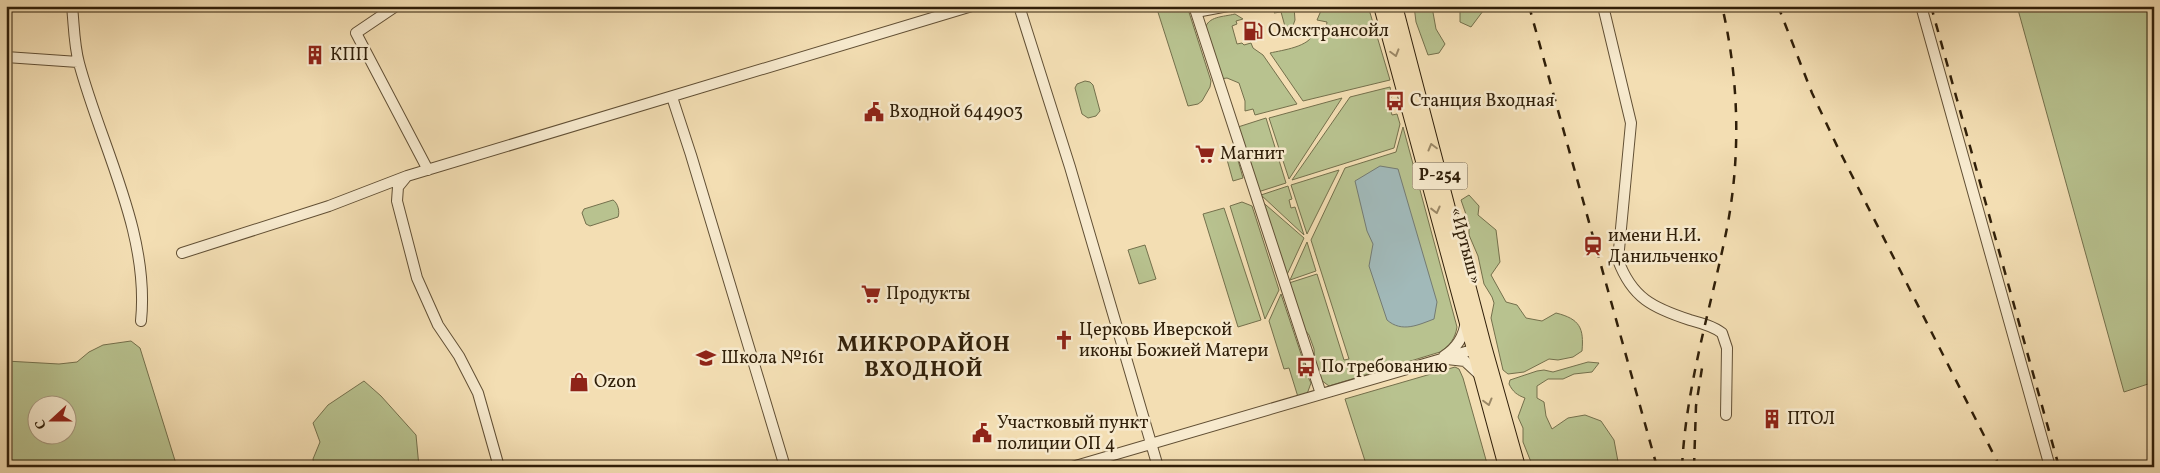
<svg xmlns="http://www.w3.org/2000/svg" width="2160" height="473" viewBox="0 0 2160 473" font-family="Vollkorn,serif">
	<rect width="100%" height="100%" fill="#f3deb3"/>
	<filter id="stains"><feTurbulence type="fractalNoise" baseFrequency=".004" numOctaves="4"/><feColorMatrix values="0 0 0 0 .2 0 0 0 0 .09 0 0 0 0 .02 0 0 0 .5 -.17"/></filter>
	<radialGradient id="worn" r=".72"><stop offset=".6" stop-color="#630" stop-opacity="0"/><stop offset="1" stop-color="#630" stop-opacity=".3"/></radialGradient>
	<path fill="#b8c28f" stroke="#74704c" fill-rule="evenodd" d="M1156,6H1187L1211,81L1210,87L1202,101L1198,104L1188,106Z
		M1280,6L1294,7L1295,20L1290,34L1283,35L1281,31L1286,30L1281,12L1274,13Z
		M1323,6H1368L1390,80L1303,101L1270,53C1283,50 1309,47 1314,33L1325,35L1327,22L1317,20Z
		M1414,6L1432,7L1436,29L1445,44L1439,53L1428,55L1416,22Z
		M1460,6H1483V11L1471,27L1460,22Z
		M2017,6H2154V382L2124,392Z
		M1235,14L1243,19L1236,21L1237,24L1232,26L1237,44L1242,43L1244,45L1251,43L1253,48L1263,55L1297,104L1255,115L1253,109L1245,111V101L1239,83L1227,78L1220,79L1205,29C1208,16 1223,17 1235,14Z
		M1085,81L1090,82L1093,85L1100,111L1096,116L1088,118L1082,114L1075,88L1077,84Z
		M1390,87L1392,97L1388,99L1392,115L1397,114L1400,124L1394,148L1292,180L1350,97Z
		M1342,98L1289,179L1269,118Z
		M1266,118L1286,183L1258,192L1238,127Z
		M1403,127L1457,327C1455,339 1450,345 1440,352L1329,386L1321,380L1315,367L1314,349L1309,335L1302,326L1289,283L1317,274L1344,360L1349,359L1311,240L1345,168L1396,152Z
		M1236,153L1243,178L1233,181L1226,156Z
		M1339,170L1307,234L1291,185Z
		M1288,186L1292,199L1289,200L1291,208L1295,207L1304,235L1261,195Z
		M1469,195L1479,206L1478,215L1496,230L1500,262L1491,275L1506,302L1517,305L1526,318L1542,321L1556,313C1580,319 1584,328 1582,351L1573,357L1558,360L1549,359L1524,372L1508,374L1503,370L1491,318L1494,303L1492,297L1484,284L1478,256L1469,235V223L1461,200Z
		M1259,199L1304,238L1285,279Z
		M613,200C618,203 620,212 618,217L590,226L586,224L582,213L584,209Z
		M1242,202L1252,206L1279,290L1265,319L1230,206Z
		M1224,208L1261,320L1238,327L1203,214Z
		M1307,242L1316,271L1290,280Z
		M1145,245L1156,279L1139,284L1128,250Z
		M1281,294L1304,363V368L1300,370L1302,374L1306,373L1311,383L1307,394L1298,397L1289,368L1284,369L1269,321Z
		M131,341L140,348L177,467H6V361L59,364L77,362L89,352L103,345ZM38,406H68V436H38Z
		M1588,362L1599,363L1592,372L1574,374L1563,379H1548L1537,386V398L1544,402L1546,416L1552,429L1568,418L1585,415L1601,421L1614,440L1619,467H1533L1523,442V428L1518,417L1525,398C1517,395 1513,392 1509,384L1510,380L1537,371L1544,370L1553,372Z
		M1455,367L1459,369L1463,378L1488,467H1367L1345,399Z
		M364,381L381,396L416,435L419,467H314L313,459L320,442L313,423L328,405Z"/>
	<path fill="#a1b9b9" stroke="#747b73" d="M1380,166L1398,169L1437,302L1434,319C1418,325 1402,333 1387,320L1369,266L1373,244L1367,231L1355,181Z"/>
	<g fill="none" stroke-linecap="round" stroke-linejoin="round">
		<defs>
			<path id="minor" d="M72,6C74,25 74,45 79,63C101,146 150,233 141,321
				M396,6L356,33L428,170
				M1019,6L1070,167L1158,467
				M1194,6L1321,394
				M1603,6L1631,123L1618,260C1632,298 1653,308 1690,320C1701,323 1713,326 1722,333L1727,348L1726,415
				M1921,6L2050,467
				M1196,12L1228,6
				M6,57L78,62
				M672,97L691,155L785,467
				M407,176L398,187L397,201L417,278L438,325L459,356L478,393L499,467
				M182,253L329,206L407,176L972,6
				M1444,356C1457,348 1464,336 1466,321
				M1447,359L1465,361L1480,375
				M1072,467L1479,348"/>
			<path id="major" d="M1381,6L1506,467
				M1395,6L1484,346L1518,467"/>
		</defs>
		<use href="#minor" stroke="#614f34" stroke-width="12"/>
		<use href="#major" stroke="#301f09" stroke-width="16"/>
		<use href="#minor" stroke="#f7eace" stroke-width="10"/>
		<use href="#major" stroke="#f3deb3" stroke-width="14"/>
		<path stroke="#301f09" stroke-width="2.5" stroke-dasharray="9 9" stroke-linecap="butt" d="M1529,6L1657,467
			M1778,6L1812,93L1838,148L2000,467
			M1931,6L2059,467
			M1682,467C1686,385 1711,308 1727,228C1741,155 1739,79 1722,6
			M1694,467L1696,406L1702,368"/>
	</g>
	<defs><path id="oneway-chevron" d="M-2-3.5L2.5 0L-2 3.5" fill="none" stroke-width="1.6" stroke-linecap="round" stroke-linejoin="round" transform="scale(1.25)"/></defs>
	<g stroke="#9b8866">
		<use href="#oneway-chevron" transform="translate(1395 53) rotate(74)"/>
		<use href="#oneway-chevron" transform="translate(1432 147) rotate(-105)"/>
		<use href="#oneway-chevron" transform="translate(1436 210) rotate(76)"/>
		<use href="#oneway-chevron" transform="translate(1488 402) rotate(75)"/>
	</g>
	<defs>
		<symbol id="fuel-bare" viewBox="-9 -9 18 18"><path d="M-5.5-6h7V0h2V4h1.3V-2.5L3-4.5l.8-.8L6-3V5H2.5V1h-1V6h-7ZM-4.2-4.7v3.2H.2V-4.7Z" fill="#8f2418" stroke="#f7eace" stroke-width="2.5" paint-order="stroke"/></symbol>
		<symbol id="building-bare" viewBox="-9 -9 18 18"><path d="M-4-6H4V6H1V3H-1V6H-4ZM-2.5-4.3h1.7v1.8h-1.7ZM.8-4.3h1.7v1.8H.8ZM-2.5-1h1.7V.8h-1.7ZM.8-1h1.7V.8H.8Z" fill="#8f2418" stroke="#f7eace" stroke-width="2.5" paint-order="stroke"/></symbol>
		<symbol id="bus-bare" viewBox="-9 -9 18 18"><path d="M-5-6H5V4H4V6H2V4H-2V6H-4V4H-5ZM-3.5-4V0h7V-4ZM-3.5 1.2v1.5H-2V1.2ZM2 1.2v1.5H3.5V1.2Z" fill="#8f2418" stroke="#f7eace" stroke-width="2.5" paint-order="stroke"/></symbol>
		<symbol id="civic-bare" viewBox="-9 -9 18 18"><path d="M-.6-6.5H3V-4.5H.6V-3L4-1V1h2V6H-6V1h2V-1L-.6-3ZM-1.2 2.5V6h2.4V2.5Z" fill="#8f2418" stroke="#f7eace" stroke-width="2.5" paint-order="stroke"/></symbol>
		<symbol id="supermarket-bare" viewBox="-9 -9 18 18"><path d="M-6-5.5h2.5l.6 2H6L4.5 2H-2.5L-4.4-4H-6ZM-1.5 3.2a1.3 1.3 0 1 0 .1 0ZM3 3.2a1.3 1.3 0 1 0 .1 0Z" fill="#8f2418" stroke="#f7eace" stroke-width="2.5" paint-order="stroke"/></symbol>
		<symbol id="station-bare" viewBox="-9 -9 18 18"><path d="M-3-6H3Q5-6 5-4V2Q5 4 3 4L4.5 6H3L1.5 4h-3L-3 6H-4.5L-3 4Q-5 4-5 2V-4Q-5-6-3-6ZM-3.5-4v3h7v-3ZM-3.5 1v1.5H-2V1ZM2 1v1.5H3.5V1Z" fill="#8f2418" stroke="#f7eace" stroke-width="2.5" paint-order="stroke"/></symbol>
		<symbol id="church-bare" viewBox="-9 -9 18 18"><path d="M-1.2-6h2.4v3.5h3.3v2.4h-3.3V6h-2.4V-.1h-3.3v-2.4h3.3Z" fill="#8f2418" stroke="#f7eace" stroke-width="2.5" paint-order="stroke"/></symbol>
		<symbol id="school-bare" viewBox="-9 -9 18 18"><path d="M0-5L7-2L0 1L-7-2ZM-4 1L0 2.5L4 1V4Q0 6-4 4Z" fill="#8f2418" stroke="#f7eace" stroke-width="2.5" paint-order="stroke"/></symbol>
		<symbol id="shop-bare" viewBox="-9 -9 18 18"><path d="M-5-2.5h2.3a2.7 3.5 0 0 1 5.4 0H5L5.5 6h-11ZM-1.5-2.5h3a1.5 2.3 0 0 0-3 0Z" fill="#8f2418" stroke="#f7eace" stroke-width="2.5" paint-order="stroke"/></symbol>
	</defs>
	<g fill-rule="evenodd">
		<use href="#fuel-bare" x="1239" y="17" width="28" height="28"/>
		<use href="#building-bare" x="301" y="41" width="28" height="28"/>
		<use href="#bus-bare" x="1381" y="87" width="28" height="28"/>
		<use href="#civic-bare" x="860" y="98" width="28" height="28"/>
		<use href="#supermarket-bare" x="1191" y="140" width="28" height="28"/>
		<use href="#station-bare" x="1579" y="232" width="28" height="28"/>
		<use href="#supermarket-bare" x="857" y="280" width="28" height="28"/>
		<use href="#church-bare" x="1050" y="326" width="28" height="28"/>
		<use href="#school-bare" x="692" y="344" width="28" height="28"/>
		<use href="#bus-bare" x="1292" y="353" width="28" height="28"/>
		<use href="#shop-bare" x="565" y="368" width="28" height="28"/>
		<use href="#building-bare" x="1758" y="405" width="28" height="28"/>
		<use href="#civic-bare" x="968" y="419" width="28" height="28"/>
	</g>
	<g text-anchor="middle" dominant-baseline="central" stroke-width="5" stroke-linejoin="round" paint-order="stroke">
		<rect fill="#f7eace" stroke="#6c5c44" stroke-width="1" x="1412.5" y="162.5" width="55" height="27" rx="4"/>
		<g font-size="16" font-weight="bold" fill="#301f09">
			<text x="1440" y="176">Р-254</text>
		</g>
		<g font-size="18" fill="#301f09" stroke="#f7eace" text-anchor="start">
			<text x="1268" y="31">Омсктрансойл</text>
			<text x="330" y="55">КПП</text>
			<text x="1410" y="101">Станция Входная</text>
			<text x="889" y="112">Входной 644903</text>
			<text x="1220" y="154">Магнит</text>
			<text x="1608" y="236">имени Н.И.<tspan x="1608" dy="21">Данильченко</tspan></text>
			<text x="886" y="294">Продукты</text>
			<text x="1079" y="330">Церковь Иверской<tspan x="1079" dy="21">иконы Божией Матери</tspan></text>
			<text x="721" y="358">Школа №161</text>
			<text x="1321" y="367">По требованию</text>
			<text x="594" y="382">Ozon</text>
			<text x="1787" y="419">ПТОЛ</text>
			<text x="997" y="423">Участковый пункт<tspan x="997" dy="21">полиции ОП 4</tspan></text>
		</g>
		<g font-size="18" fill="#301f09" stroke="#f7eace">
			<text transform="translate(1465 246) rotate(75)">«Иртыш»</text>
		</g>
		<g font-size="22" font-weight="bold" letter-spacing="1" fill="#301f09" stroke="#f7eace">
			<text x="924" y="345">МИКРОРАЙОН<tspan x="924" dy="25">ВХОДНОЙ</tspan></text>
		</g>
	</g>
	<rect width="2160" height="473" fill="none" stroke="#f3deb3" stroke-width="25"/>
	<rect x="8" y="8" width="2145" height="458" fill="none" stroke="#301f09" stroke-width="2.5"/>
	<rect x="12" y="12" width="2135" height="448" fill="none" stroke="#301f09"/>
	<g transform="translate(52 420) rotate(249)"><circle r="24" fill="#f7eace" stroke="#a7997f"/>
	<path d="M0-4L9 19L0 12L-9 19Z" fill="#8f2418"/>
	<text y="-8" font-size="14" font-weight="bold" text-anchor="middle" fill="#301f09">С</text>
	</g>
	<rect width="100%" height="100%" filter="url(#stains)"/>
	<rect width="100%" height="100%" fill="url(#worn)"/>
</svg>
